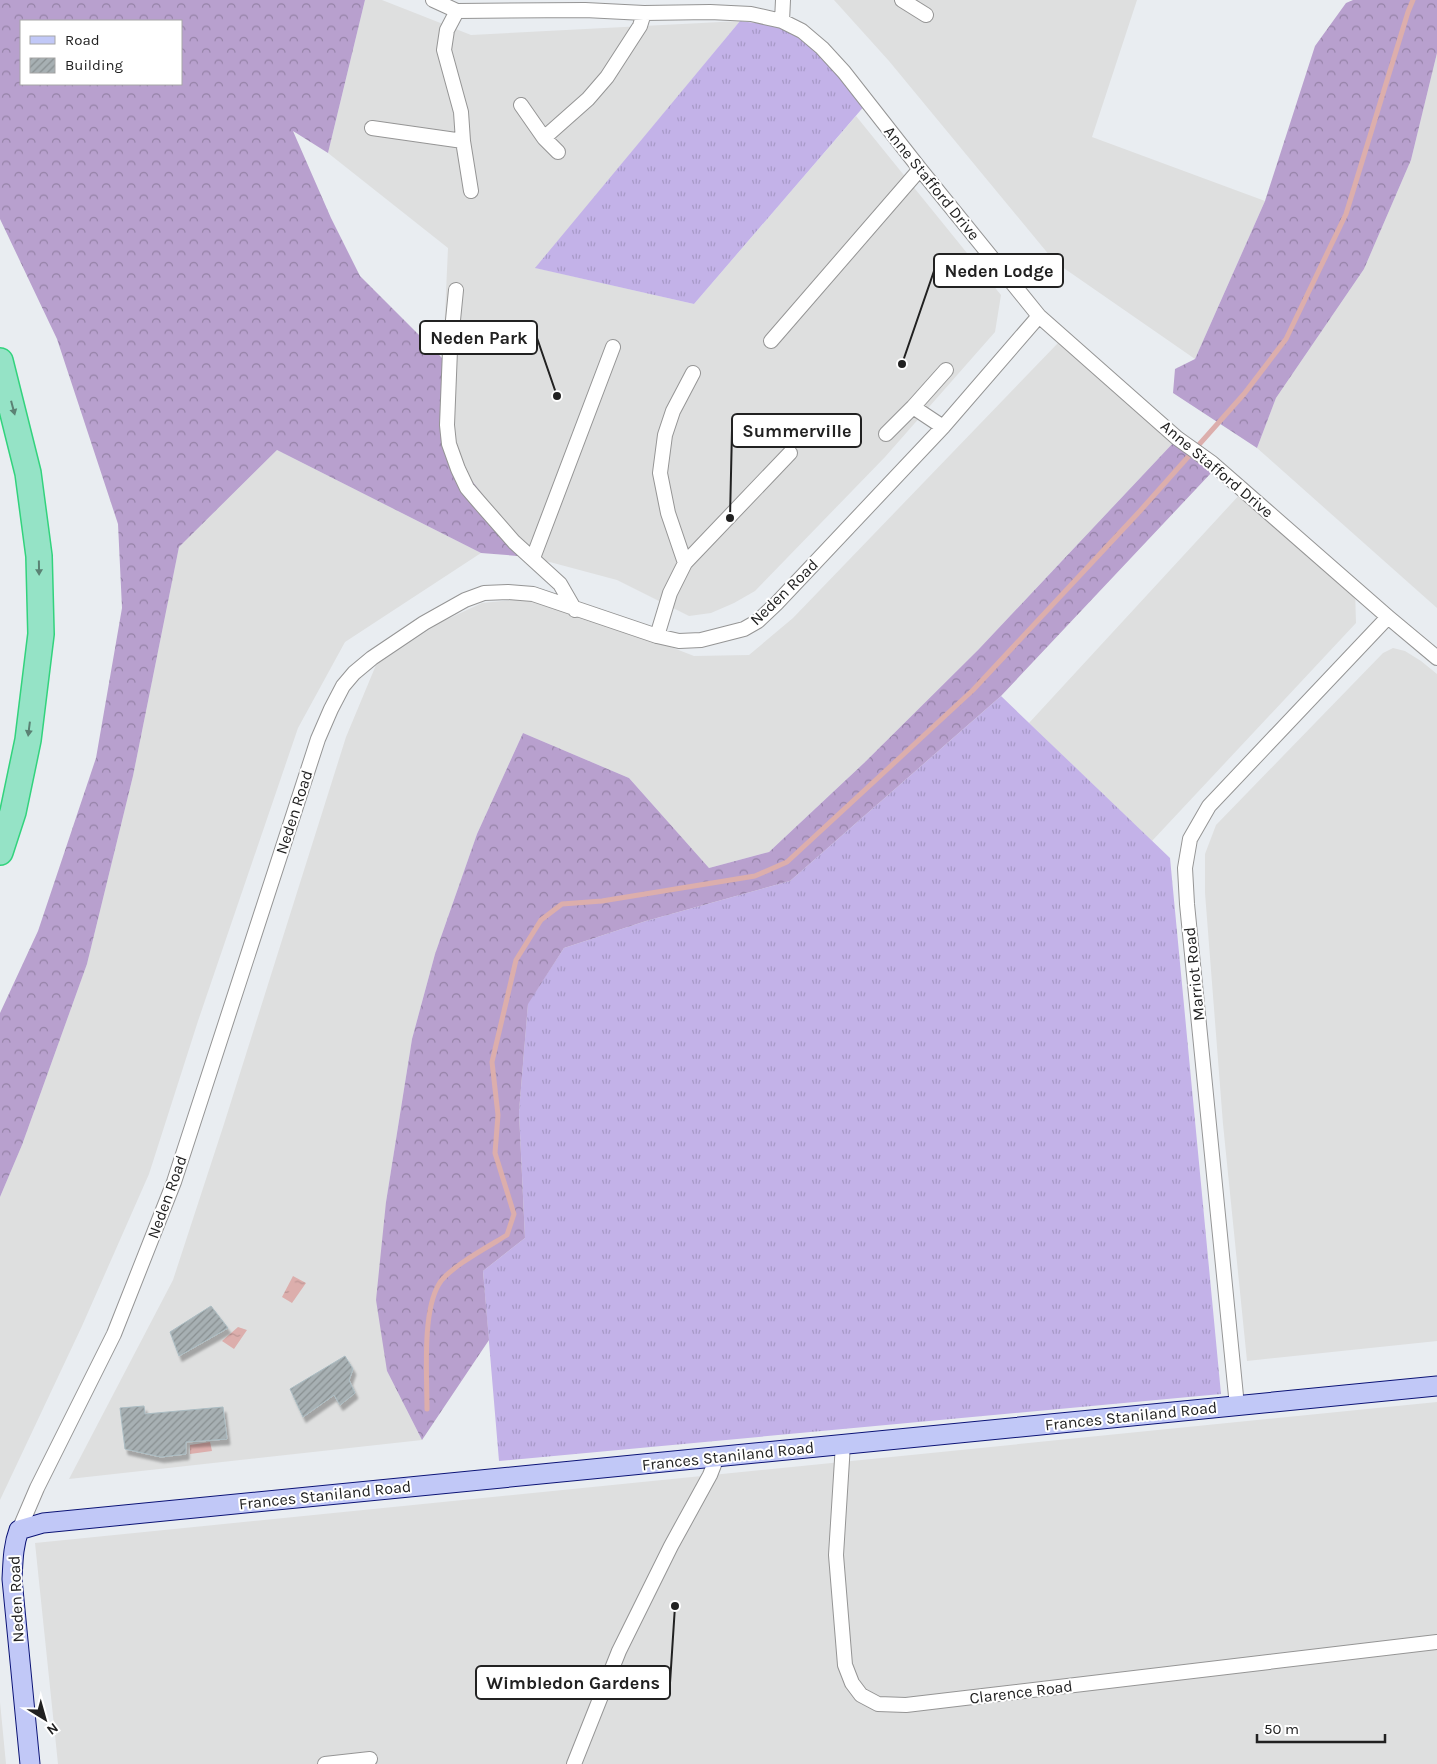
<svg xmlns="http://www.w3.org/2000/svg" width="1437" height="1764" viewBox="0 0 1437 1764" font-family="Karla,sans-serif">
	<defs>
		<pattern id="grass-tufts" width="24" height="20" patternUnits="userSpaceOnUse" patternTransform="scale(1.25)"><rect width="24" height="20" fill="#c3b2e8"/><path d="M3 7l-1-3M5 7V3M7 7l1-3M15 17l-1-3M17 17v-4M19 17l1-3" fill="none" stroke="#a799c7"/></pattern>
		<pattern id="forest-crowns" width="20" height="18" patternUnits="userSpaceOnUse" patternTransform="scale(1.25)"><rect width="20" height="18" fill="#b8a0ce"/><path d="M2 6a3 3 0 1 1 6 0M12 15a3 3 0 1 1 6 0" fill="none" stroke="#9582a7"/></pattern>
		<pattern id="water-ripples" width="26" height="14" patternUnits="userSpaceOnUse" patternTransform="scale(1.25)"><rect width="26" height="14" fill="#dcaeac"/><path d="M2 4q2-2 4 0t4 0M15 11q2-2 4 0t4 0" fill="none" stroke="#bc9594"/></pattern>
		<pattern id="building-hatch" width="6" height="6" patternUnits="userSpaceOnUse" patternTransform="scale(1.25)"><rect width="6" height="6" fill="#a7b0b3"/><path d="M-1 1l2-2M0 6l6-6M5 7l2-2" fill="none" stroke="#888f91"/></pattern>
		<filter id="shadow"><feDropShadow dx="3" dy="5.5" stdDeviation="1" flood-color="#0004"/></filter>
	</defs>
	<rect width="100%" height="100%" fill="#e9edf1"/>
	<path fill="#dedfdf" d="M365,0H382L471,35L740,21L536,268L694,304L856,116L1001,295L995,332L885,457L755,591L734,603L711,613L689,616L617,580L531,557L466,473L449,433L443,359L448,248L328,153Z
		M834,0H1137L1092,137L1265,201L1195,359L1055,262L889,61Z
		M1437,53V608L1257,448L1276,398L1364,269L1411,160Z
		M1058,343L1174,442L978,650L864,763L769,852L709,868L629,778L523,733L477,834L435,954L412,1039L386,1202L387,1371L422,1440L69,1479L173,1280L224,1124L346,737L376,665L439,623L482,603L531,598L580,612L694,656L749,655L793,618Z
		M277,450L481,553L345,642L298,728L198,1021L149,1174L82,1326L0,1500V1197L22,1145L87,964L133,776L179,547Z
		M1242,492L1355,589L1356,623L1152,841L1029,723Z
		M1393,648L1405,651L1421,661L1437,674V1341L1247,1361L1223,1124L1205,893V854L1216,825L1383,653Z
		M1437,1402V1764H58L35,1543Z
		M0,1702L6,1764H0Z"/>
	<path fill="url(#grass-tufts)" d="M740,21C752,23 767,23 778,27C816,42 840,75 866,104L694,304L535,268Z
		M1001,696L1170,858L1221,1394L499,1461L483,1271L525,1238L519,1112L528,1003L564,948L646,921L790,881Z"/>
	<path fill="url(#forest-crowns)" fill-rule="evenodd" d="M0,0H365L328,153L293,131L331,218L360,276L443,359L449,433L466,473L531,557L481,553L277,450L179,547L133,776L87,964L22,1145L0,1197V1013L38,931L96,758L122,608L118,524L57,339L0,219ZM21,21H181V84H21Z
		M1353,0H1437V53L1411,160L1364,269L1276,398L1257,448L1173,393L1175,369L1195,359L1265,201L1315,46L1346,3Z
		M1174,442L1212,472L1001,696L790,881L646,921L564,948L528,1004L519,1112L525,1238L483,1271L489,1340L422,1440L387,1371L376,1300L386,1202L412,1039L435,954L477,834L523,733L629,778L709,868L769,852L864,763L978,650Z"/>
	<path fill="url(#water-ripples)" d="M293,1276L306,1283L292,1303L282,1297Z
		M238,1327L247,1330L234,1349L222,1341Z
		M210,1442L212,1451L190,1454V1445Z"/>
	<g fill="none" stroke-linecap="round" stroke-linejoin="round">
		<path stroke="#dcaeac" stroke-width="5" d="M427,1409C427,1376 422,1312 439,1284C448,1268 491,1245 507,1235L514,1214L495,1153L498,1115L492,1062L516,960L541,920L562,904L602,901L755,876L787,862L973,690L1140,511L1244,394L1286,339L1346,214L1408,12L1413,0"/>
	</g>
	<path fill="url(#building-hatch)" stroke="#abbcc2" filter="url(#shadow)" d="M211,1306L228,1328L179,1356L170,1332Z
		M345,1356L353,1369L349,1380L355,1393L340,1405L334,1395L303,1417L290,1389Z
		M144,1406L145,1414L223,1407L227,1439L186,1442V1454L161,1457L125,1449L120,1408Z"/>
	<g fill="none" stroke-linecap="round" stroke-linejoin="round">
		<defs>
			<path id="street" d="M433,0L457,11L585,10L644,13L710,12L751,14L782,21L802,31L822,48L844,72L920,169L1039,316L1177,438L1212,463L1388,617L1437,658
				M902,0L926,15
				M457,11L447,30L444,50L461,112L463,141L471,191
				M782,21L783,0
				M521,105L544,138L558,152
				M372,128L463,141
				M544,138L588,99L607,77L640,26L644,13
				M456,290L450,350L447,425L449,444L458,469L467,488L479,502L514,542L560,584L575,610
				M771,341L920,169
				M913,407L943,427
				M886,434L913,407L946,370
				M533,558L613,347
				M685,563L668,513L660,473L665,435L673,411L693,373
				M657,636L670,593L685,563L790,453
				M1237,1406L1187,904L1185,868L1190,839L1209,806L1388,617
				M843,1444L836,1555L845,1665L852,1683L861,1695L878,1704L906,1705L1437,1642
				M19,1530L37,1488L114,1334L174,1182L318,739L331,709L343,686L354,673L372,658L424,623L465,600L484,593L508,592L533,594L657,636L679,641L701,640L744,629L758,621L776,604L943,427L1039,316
				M325,1764L370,1759
				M574,1764L619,1651L671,1546L710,1475L717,1457"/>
			<path id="secondary" d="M30,1764L12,1579C13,1562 13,1546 19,1530L43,1523L1437,1386"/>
			<path id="highway" d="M0,361L28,473L39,556L41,634L28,740L13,812L0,852"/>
		</defs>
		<use href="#street" stroke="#959595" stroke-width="16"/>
		<use href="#secondary" stroke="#0b1376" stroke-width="21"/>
		<use href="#highway" stroke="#32d37d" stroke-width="28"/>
		<use href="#street" stroke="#fff" stroke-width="14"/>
		<use href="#secondary" stroke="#c1c8f7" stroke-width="19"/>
		<use href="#highway" stroke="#95e3c6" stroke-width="25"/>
	</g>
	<defs><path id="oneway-solid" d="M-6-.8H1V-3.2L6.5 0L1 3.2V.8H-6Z" transform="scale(1.25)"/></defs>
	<g fill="#5b8274">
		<use href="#oneway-solid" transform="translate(13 408) rotate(75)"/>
		<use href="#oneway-solid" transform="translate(39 568) rotate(89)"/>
		<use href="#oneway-solid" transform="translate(29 729) rotate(97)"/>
	</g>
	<g text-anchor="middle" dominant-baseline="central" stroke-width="4" stroke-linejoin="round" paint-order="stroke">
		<g font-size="16" fill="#212121" stroke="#fff">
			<text transform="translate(932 183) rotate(51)">Anne Stafford Drive</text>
			<text transform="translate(1217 469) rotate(40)">Anne Stafford Drive</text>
			<text transform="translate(784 592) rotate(-44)">Neden Road</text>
			<text transform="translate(294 812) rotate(-72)">Neden Road</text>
			<text transform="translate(1194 974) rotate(-96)">Marriot Road</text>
			<text transform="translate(167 1197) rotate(-70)">Neden Road</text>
			<text transform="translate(1131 1416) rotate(-6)">Frances Staniland Road</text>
			<text transform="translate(728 1456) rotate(-6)">Frances Staniland Road</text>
			<text transform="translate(325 1495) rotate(-6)">Frances Staniland Road</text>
			<text transform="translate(16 1599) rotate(-93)">Neden Road</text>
			<text transform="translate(1021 1692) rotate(-7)">Clarence Road</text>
		</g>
	</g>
	<path fill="none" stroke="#212121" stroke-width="2" d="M902 364L934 271M557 396L537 338M730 518L732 430M675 1606L670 1683"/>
	<g fill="#212121" stroke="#fff" stroke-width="2">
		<circle cx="902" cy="364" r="5"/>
		<circle cx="557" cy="396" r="5"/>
		<circle cx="730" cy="518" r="5"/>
		<circle cx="675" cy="1606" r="5"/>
	</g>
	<g fill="#fff" stroke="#212121" stroke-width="2">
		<rect x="934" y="254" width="129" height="33" rx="5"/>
		<rect x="420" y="321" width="117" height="33" rx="5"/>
		<rect x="732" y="414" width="129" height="33" rx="5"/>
		<rect x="476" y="1666" width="194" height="33" rx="5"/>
	</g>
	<g font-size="18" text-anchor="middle" font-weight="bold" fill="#212121">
		<text x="999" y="277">Neden Lodge</text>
		<text x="479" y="344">Neden Park</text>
		<text x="797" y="437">Summerville</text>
		<text x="573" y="1689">Wimbledon Gardens</text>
	</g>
	<rect x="20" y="20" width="162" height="65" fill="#ffffff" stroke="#a6a6a6"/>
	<rect x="30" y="36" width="25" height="8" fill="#c1c8f7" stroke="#a6a6a6"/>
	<text x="65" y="45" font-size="15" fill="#212121">Road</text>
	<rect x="30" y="58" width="25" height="15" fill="url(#building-hatch)" stroke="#a6a6a6"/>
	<text x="65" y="70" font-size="15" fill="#212121">Building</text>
	<g transform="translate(45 1719) rotate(143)" stroke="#ffffff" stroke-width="4" paint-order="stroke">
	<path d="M0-4L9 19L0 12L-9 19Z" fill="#212121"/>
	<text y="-8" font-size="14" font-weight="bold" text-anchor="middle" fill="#212121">N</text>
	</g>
	<path d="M1257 1734v8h128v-8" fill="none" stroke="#212121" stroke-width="2.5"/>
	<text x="1264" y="1734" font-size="15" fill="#212121" stroke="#ffffff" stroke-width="4" paint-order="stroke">50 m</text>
</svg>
